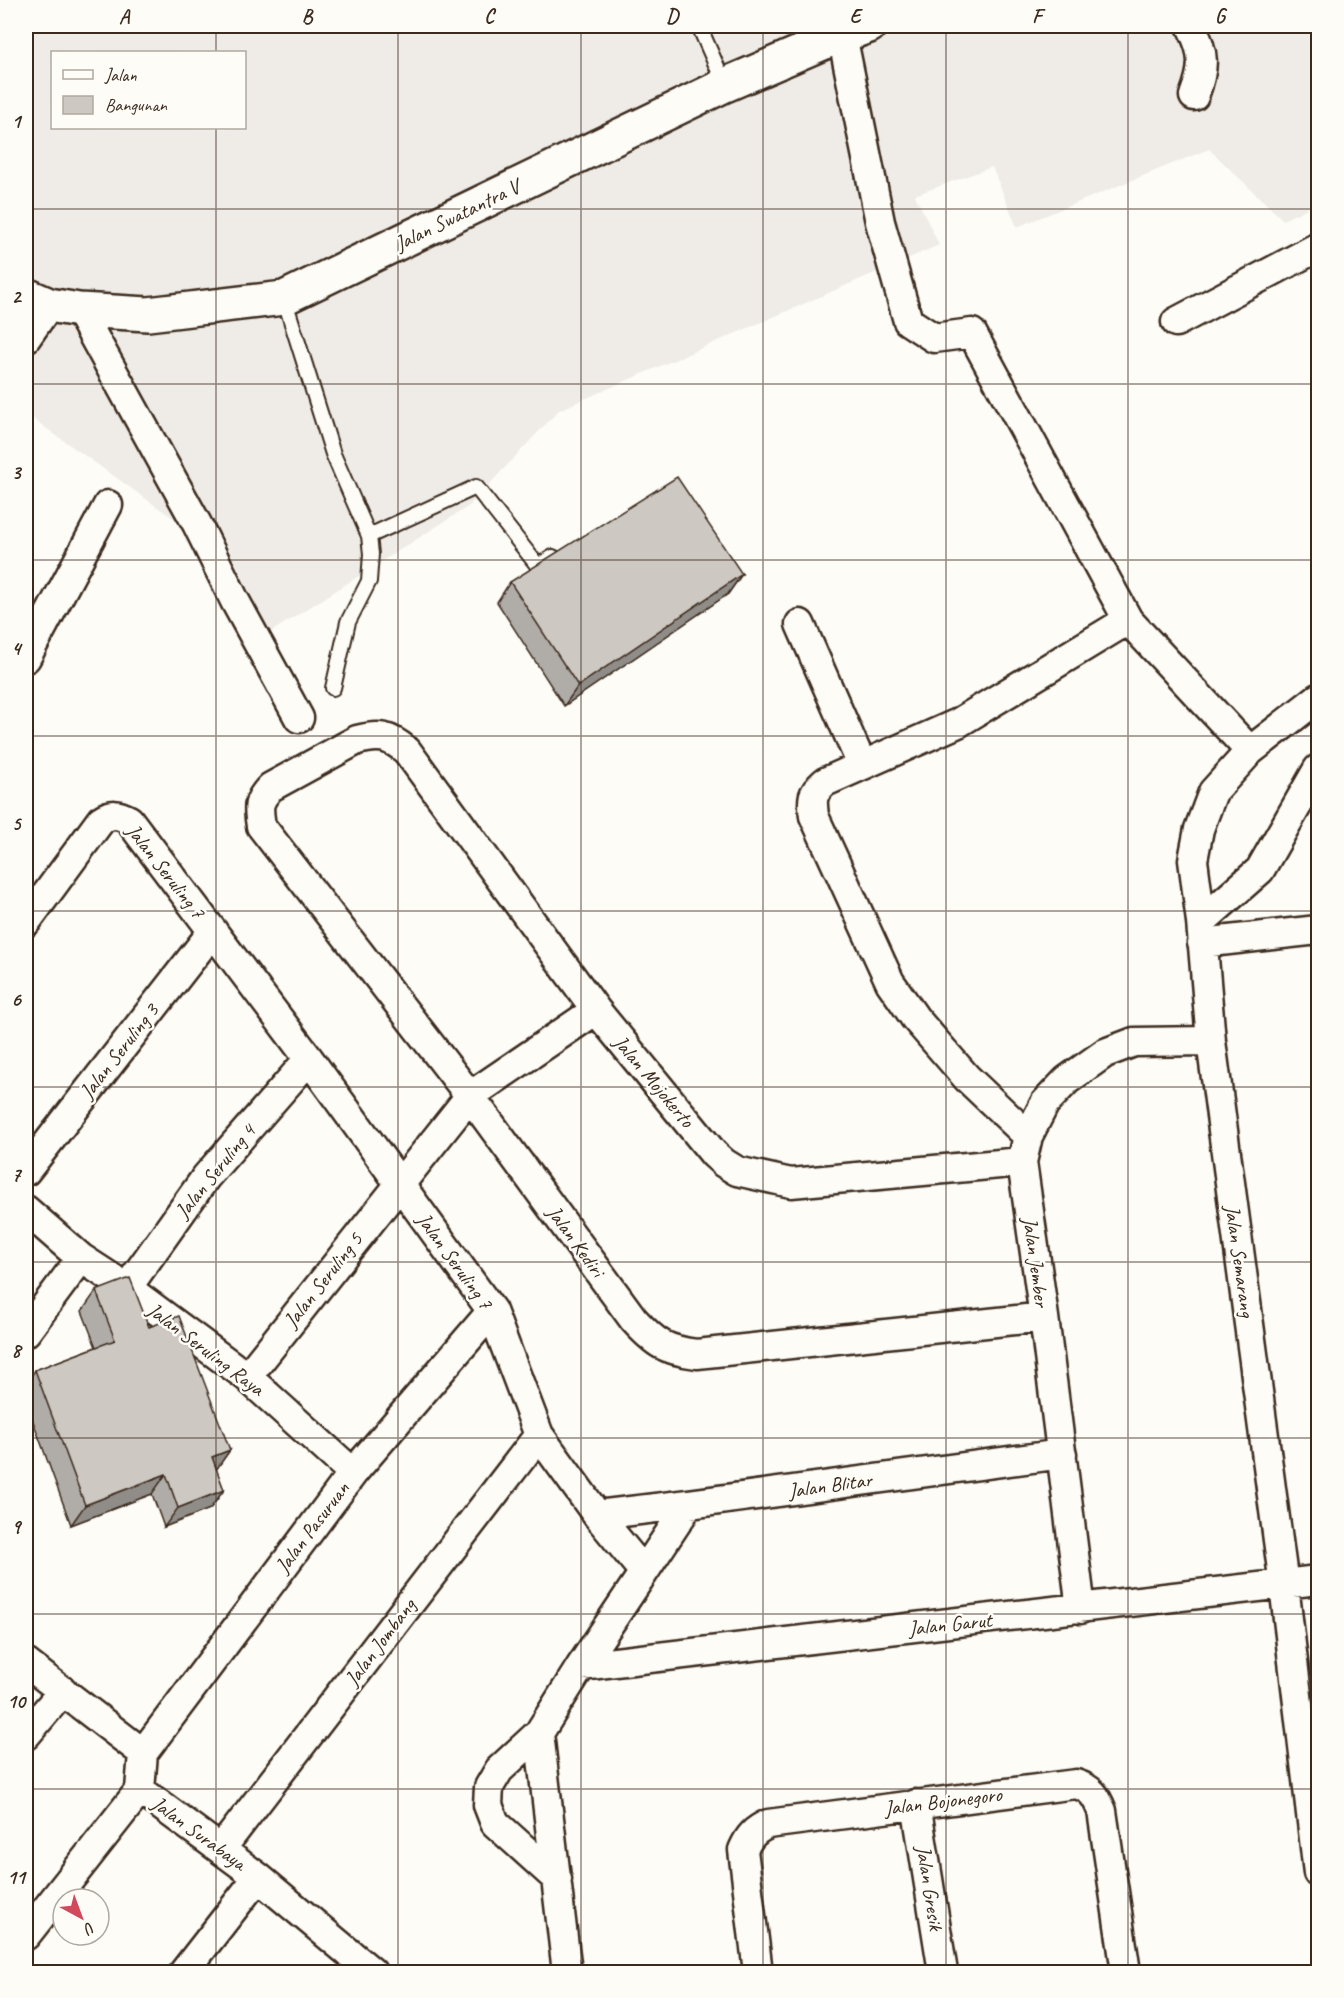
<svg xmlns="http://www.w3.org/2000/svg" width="1344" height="1998" viewBox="0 0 1344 1998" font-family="Caveat,sans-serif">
	<rect width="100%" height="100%" fill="#fdfcf7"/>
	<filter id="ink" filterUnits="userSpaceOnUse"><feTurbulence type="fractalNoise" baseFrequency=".0167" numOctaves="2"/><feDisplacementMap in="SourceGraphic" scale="12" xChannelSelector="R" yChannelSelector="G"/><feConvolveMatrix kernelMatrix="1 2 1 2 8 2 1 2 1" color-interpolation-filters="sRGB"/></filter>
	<g filter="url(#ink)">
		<path fill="#efece7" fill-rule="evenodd" d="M26,26H1318V203L1283,220L1209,149L1017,227L992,167L915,195L939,245L559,410L469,506L263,637L190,530L26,414ZM52,52H244V128H52Z"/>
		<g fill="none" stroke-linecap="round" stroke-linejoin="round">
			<defs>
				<path id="service" d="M699,26L725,85
					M284,298L333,454L369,536L371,554L369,581L348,622L333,688
					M369,536L476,487L538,566L553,557"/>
				<path id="minor" d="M1191,26C1205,53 1205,67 1194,96
					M842,35L880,222L908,321L934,338L972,333L1128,620L1250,751
					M79,310L197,524L235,601L299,718
					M1176,322L1318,247
					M26,338L49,305
					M800,624L862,765
					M26,658L108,505
					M1318,698L1250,751L1213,792L1199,829L1193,860L1201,922L1211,1041L1284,1585L1318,1873
					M26,922L101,820C112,813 118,814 129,820L309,1059L492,1311L539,1435L597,1515L644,1572L581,1666L539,1733L499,1770L489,1787L488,1805L495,1823L557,1879
					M1201,922L1260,870L1318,769
					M1202,943L1318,930
					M1028,1136L967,1078L915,1018L890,982L814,816C812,799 811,794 825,782L958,723L1128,620
					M1022,1162L791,1183L737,1171L724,1163L714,1154L596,1010L407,751C389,736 380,734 357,740L271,787C257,801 258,807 261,826L470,1096L634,1320C656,1344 665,1350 697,1354L1044,1317
					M26,1171L213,931
					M26,1210L81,1258L127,1288L247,1377L353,1473
					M127,1288L206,1177L309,1059
					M26,1332L81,1258
					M247,1377L470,1096L596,1010
					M597,1515L689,1504L1062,1454
					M644,1572L689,1504
					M1081,1609L1044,1317L1022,1162L1028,1136L1045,1103L1067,1080L1105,1053L1134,1042L1211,1041
					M26,1663L143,1753L140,1790L258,1877L372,1972
					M581,1666L1318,1580
					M539,1733L567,1972
					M26,1735L63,1691
					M143,1753L353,1473L492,1311
					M916,1804L943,1972
					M221,1849L539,1435
					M26,1935L140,1790
					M184,1972L258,1877
					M758,1972L743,1850C749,1836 755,1830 768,1824L1076,1784C1092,1789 1096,1796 1102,1811L1126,1972"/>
				<path id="secondary" d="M26,295L49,305L79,310L148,314L284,298L725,85L827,41L869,26"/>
			</defs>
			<use href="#service" stroke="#3b2a1e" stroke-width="18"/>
			<use href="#minor" stroke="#3b2a1e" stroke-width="33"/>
			<use href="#secondary" stroke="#3b2a1e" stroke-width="38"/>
			<use href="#service" stroke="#fdfcf7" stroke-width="14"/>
			<use href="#minor" stroke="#fdfcf7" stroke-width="28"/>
			<use href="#secondary" stroke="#fdfcf7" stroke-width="33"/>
		</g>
		<path fill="#b0aca7" stroke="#3b2a1e" stroke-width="1.5" d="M742,574L728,594L564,706L497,602L510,582Z
			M96,1291L149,1327L230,1450L216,1469L224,1490L210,1509L164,1527L152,1494L71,1525L26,1402V1384L35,1370L96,1347L82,1311Z"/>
		<path fill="#908c88" stroke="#3b2a1e" stroke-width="1.5" d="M742,574L728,594L564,706L578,686Z
			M230,1450L216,1470L212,1457Z
			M166,1474L152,1494L71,1525L85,1505Z
			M224,1490L210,1509L164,1527L178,1508Z"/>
		<path fill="#cdc8c2" stroke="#3b2a1e" stroke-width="1.5" d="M677,477L742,574L578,686L510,582Z
			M130,1278L149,1327L179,1316L230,1450L212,1457L224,1490L178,1508L166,1474L85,1505L35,1370L115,1340L96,1291Z"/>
	</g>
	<path fill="none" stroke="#3b2a1e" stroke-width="1.5" stroke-opacity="0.55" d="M216,26V52M398,26V1972M581,26V1972M763,26V1972M946,26V1972M1128,26V1972M216,128V1972M26,209H1318M26,384H1318M26,560H1318M26,736H1318M26,911H1318M26,1087H1318M26,1262H1318M26,1438H1318M26,1614H1318M26,1789H1318"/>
	<g text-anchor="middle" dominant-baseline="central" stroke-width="5" stroke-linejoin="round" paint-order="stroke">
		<g font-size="21" fill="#3b2a1e" stroke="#fdfcf7">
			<text transform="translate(457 215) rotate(-26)">Jalan Swatantra V</text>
			<text transform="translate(166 871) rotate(52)">Jalan Seruling 7</text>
			<text transform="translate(119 1051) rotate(-52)">Jalan Seruling 3</text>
			<text transform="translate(654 1081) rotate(50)">Jalan Mojokerto</text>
			<text transform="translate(215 1171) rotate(-51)">Jalan Seruling 4</text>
			<text transform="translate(576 1241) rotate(54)">Jalan Kediri</text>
			<text transform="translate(455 1261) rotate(54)">Jalan Seruling 7</text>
			<text transform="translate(1240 1261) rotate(82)">Jalan Semarang</text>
			<text transform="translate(1036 1262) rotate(82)">Jalan Jember</text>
			<text transform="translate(323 1280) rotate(-52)">Jalan Seruling 5</text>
			<text transform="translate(206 1349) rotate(37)">Jalan Seruling Raya</text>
			<text transform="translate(830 1485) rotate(-8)">Jalan Blitar</text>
			<text transform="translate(312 1527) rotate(-53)">Jalan Pasuruan</text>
			<text transform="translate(950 1624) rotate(-6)">Jalan Garut</text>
			<text transform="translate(380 1642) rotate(-53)">Jalan Jombang</text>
			<text transform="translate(943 1801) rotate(-7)">Jalan Bojonegoro</text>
			<text transform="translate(199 1833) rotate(36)">Jalan Surabaya</text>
			<text transform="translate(930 1888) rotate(81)">Jalan Gresik</text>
		</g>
	</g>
	<rect width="1344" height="1998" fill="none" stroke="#fdfcf7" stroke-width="66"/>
	<rect x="51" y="51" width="195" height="78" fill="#fdfcf7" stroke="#afa8a0" stroke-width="1.5"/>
	<rect x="63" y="70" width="30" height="9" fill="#fdfcf7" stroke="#afa8a0" stroke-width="1.5"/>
	<text x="105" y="81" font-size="18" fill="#3b2a1e">Jalan</text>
	<rect x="63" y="96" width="30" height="18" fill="#cdc8c2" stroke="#afa8a0" stroke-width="1.5"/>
	<text x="105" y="111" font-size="18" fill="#3b2a1e">Bangunan</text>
	<g transform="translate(81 1917) rotate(139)"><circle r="28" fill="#fdfcf7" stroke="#afa8a0" stroke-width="1.5"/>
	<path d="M0-4.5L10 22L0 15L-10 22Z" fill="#d1495b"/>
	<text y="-9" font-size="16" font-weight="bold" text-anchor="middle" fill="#3b2a1e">U</text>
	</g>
	<rect x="33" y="33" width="1278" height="1932" fill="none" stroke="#3b2a1e" stroke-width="2"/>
	<g font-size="20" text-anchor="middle" font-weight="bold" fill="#3b2a1e">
		<text x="124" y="23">A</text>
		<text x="307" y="23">B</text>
		<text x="489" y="23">C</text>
		<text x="672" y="23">D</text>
		<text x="855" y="23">E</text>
		<text x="1037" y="23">F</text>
		<text x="1220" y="23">G</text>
		<text x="16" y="128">1</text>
		<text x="16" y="303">2</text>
		<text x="16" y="479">3</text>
		<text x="16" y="655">4</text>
		<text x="16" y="830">5</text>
		<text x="16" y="1006">6</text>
		<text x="16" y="1181">7</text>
		<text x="16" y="1357">8</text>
		<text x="16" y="1533">9</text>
		<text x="16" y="1708">10</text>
		<text x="16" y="1884">11</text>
	</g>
</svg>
